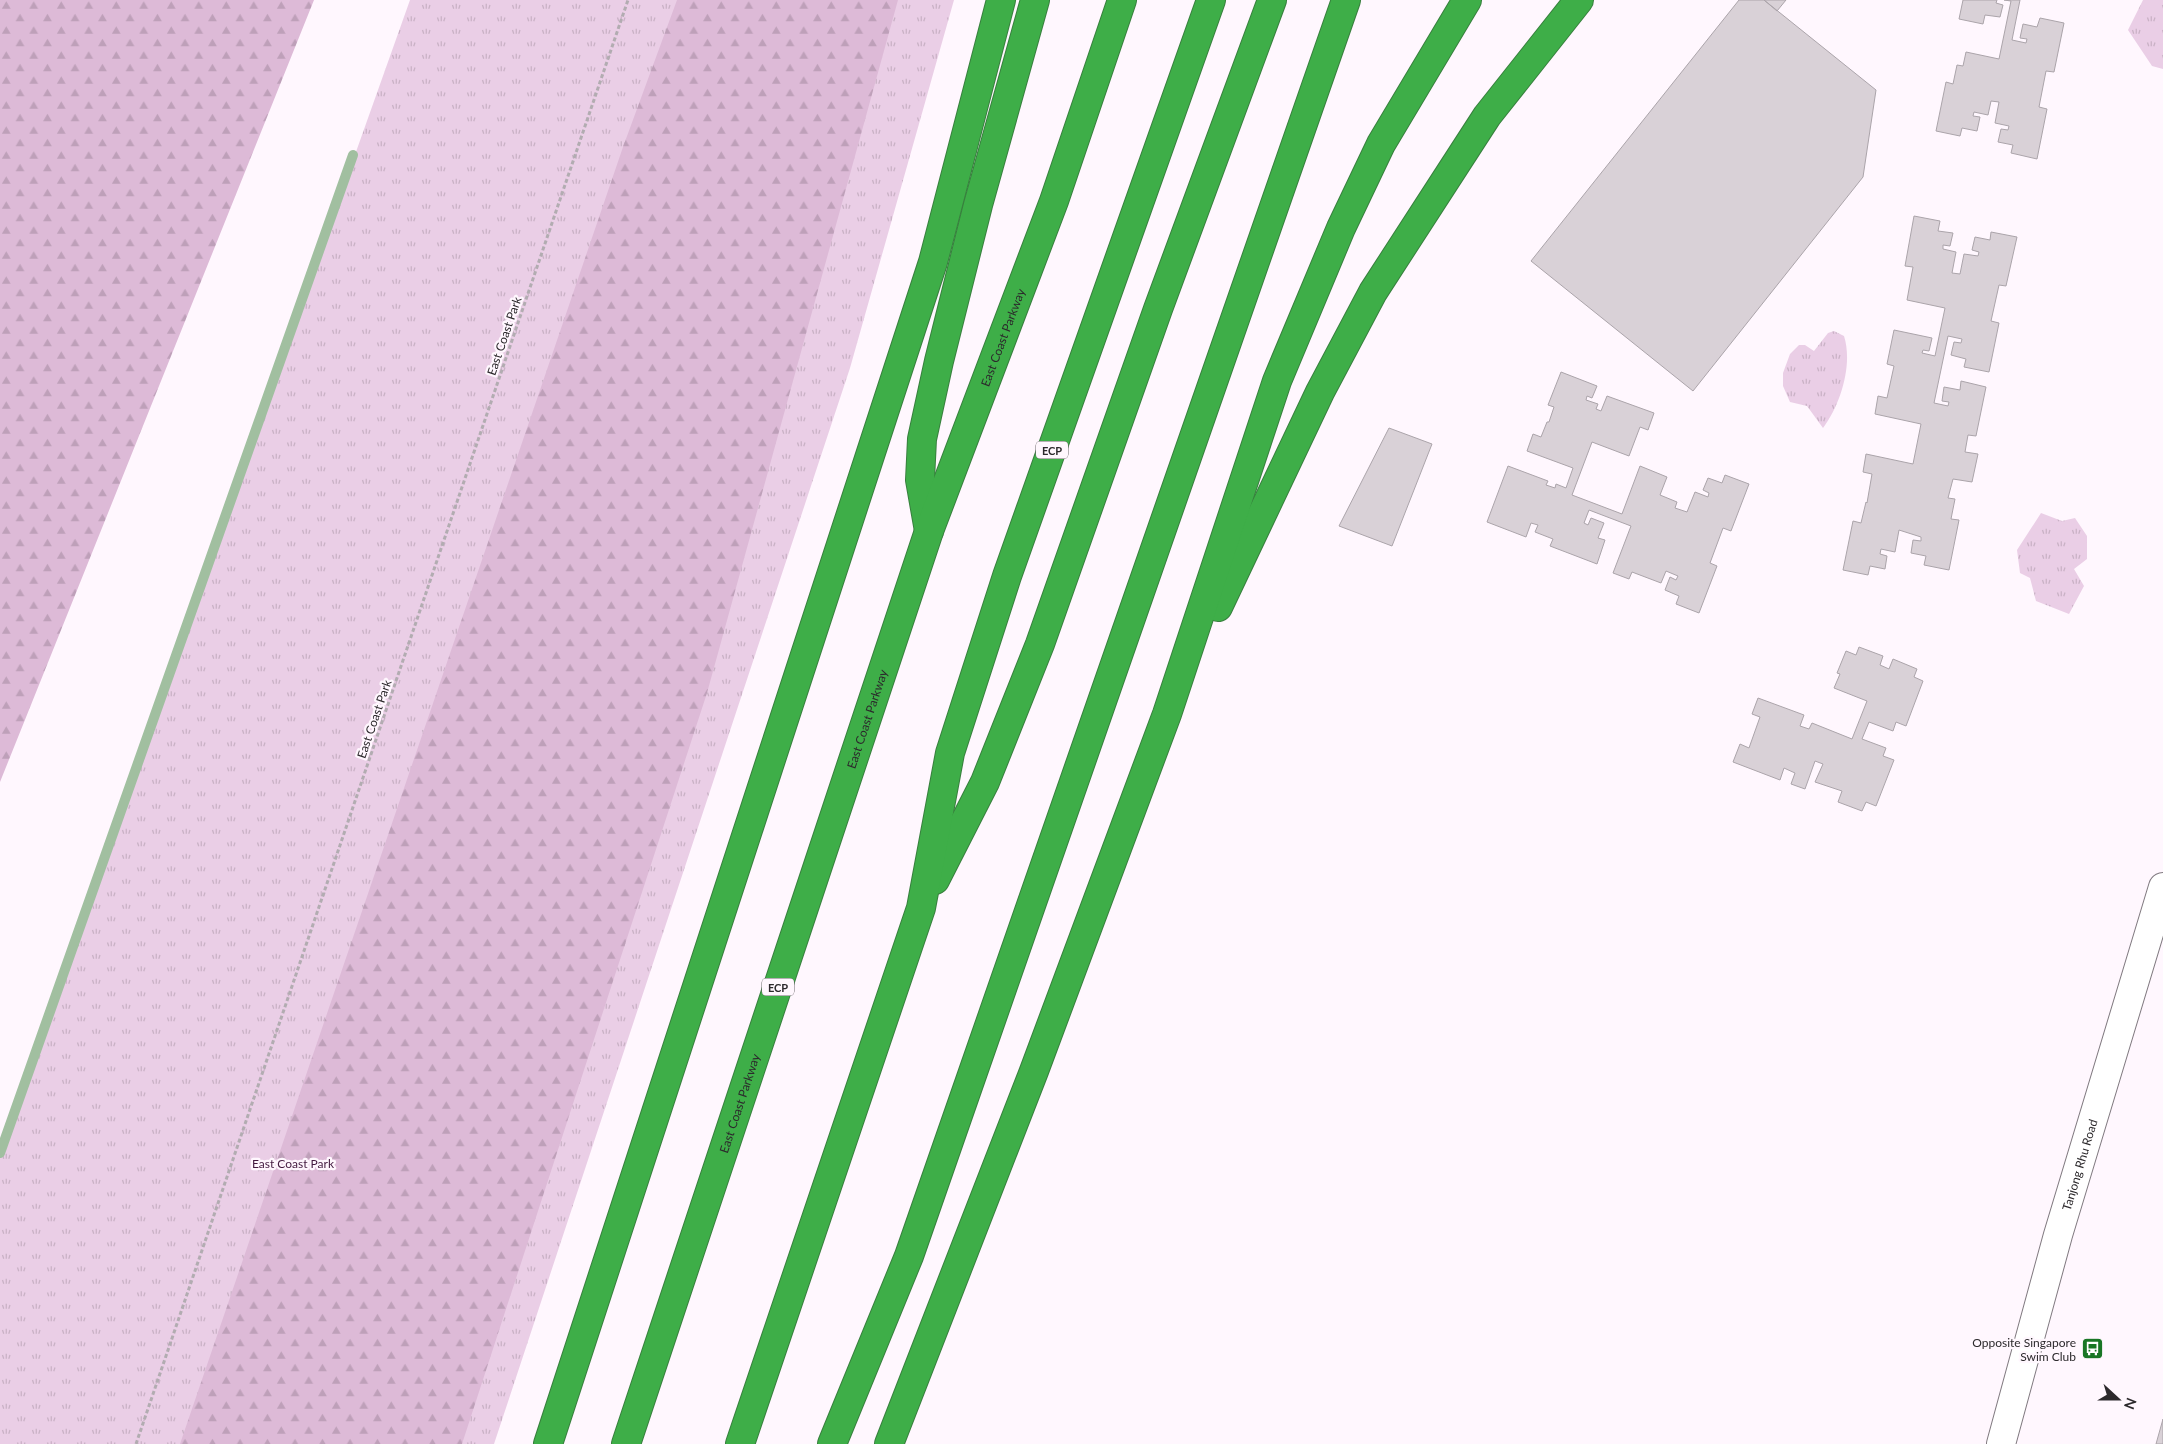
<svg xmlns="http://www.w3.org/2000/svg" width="2163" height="1444" viewBox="0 0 2163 1444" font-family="Lato,sans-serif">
	<defs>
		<pattern id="grass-tufts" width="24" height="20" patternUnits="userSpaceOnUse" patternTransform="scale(1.25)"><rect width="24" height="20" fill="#eacee6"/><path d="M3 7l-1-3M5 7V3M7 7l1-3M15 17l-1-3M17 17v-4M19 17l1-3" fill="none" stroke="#c9b1c5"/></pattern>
		<pattern id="forest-firs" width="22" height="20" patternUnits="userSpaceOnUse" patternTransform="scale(1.25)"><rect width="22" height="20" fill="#ddbad7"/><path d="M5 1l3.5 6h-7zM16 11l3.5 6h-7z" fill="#bea0b9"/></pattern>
	</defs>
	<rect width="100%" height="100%" fill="#fff7fe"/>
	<path fill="url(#grass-tufts)" d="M410,0H954L850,368L494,1444H0V1153Z
		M2143,0H2163V69L2152,66L2128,30Z
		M1834,331L1844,336C1853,364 1841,404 1823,428L1807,406L1790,402L1783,386V373L1790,354L1799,345H1805L1814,351L1828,333Z
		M2041,513L2062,521L2075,518L2087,536V559L2074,569L2084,586L2069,614L2036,601L2030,578L2020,573L2017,550Z"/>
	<path fill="url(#forest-firs)" d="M0,0H314L0,782Z
		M677,0H898L707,693L462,1444H180L623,147Z"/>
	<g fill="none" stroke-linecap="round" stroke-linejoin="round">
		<path stroke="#a1bfa0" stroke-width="10" d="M0,1153L353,155"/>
	</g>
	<path fill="#d9d1d7" stroke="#aba4aa" d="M1739,0H1764L1876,90L1863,177L1693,391L1531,261Z
		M1764,0H1786L1777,11Z
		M1963,0H1997L1996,3L2003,5L2000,17L1985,15L1983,24L1959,19Z
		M2004,0H2020L2012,40L2026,43L2027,39L2020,38L2023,24L2037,27L2040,18L2064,23L2054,72L2046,71L2039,107L2047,109L2037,159L2011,153L2013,145L1998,142L2001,129L2008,130L2009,126L1995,123L1999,102L1991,101L1988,115L1974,112L1973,116L1980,117L1977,131L1962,128L1960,136L1936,131L1946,82L1953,84L1957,65L1963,66L1966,52L1999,59L2011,1Z
		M1914,216L1940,221L1938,231L1953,233L1950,246L1943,245V249L1956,252L1952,273L1960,274L1964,254L1978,256L1979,252L1972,250L1975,237L1990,240L1991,232L2017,237L2006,286L1999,285L1991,321L1999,323L1989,372L1964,367L1966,359L1951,355L1954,342L1961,343L1962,339L1948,336L1934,403L1948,406L1949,402L1942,401L1944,387L1960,390L1961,381L1986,387L1976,436L1968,435L1965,452L1978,454L1972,482L1953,479L1948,498L1955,499L1951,519L1959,520L1949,570L1924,565L1926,556L1911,553L1913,540L1921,541V537L1899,530L1895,552L1881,549L1880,554L1887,556L1885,569L1870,566L1868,575L1843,570L1853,521L1861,523L1866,502L1867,503L1872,474L1863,472L1866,454L1913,464L1921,424L1875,414L1878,396L1887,398L1894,366L1887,364L1894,330L1932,338L1929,351L1923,350L1922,353L1935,356L1945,308L1907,300L1913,267L1905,266Z
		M1561,372L1597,386L1592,398L1587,396L1586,400L1598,404L1596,409L1601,411L1607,396L1654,413L1648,430L1640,427L1629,456L1592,442L1572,495L1622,514L1640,466L1667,477L1660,495L1677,502L1675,508L1687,512L1695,492L1708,497L1709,493L1703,490L1708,478L1722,483L1725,475L1749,484L1731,531L1723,528L1710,563L1717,566L1699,613L1676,604L1679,596L1665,590L1670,577L1676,580L1678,576L1666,571L1661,583L1632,572L1629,579L1613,573L1631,526L1589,510L1584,523L1588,525L1591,518L1604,523L1598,538L1605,540L1597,564L1550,546L1553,539L1535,532L1538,525L1531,523L1526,537L1487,522L1508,466L1548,481L1546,485L1555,488L1556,484L1566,488L1573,468L1527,451L1533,434L1541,437L1547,422H1549L1554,407L1548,405Z
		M1389,428L1432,444L1392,546L1339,526Z
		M1859,647L1883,656L1880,665L1889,669L1893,659L1917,669L1914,677L1923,681L1906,726L1896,722L1893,731L1869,722L1862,739L1886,748L1883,756L1894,760L1876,806L1866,802L1862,811L1838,802L1842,791L1815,782L1823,764L1815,761L1805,789L1791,784L1795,773L1784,768L1780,780L1733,762L1740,744L1749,748L1760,717L1752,714L1758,698L1804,715L1800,726L1809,729L1812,723L1852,739L1867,701L1834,688L1840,674L1837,673L1846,651L1856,655Z
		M2163,1419V1444H2156Z"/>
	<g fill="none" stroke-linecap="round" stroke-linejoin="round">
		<defs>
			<g id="tertiary">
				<path id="s1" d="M2001,1444L2058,1235L2163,887"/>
			</g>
			<g id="motorway">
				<path d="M929,531L920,480L922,439L939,361L978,205L1035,0"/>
				<path d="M1218,607L1320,392L1373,292L1487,116L1579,0"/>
				<path d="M935,880L985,782L1040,644L1158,309L1272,0"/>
				<path d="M548,1444L933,262L1001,0"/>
				<path id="s2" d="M626,1444L929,531L1054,201L1122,0"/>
				<path d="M740,1444L921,908L950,753L1007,576L1211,0"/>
				<path d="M832,1444L909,1256L1346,0"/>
				<path d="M889,1444L1034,1071L1167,714L1277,381L1341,228L1381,144L1467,0"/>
			</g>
		</defs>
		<use href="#tertiary" stroke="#817a80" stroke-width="30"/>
		<use href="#motorway" stroke="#387f3e" stroke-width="30"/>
		<path stroke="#b2acb1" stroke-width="3" stroke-dasharray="4 2.5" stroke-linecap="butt" d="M136,1444L628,0"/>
		<use href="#tertiary" stroke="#fff" stroke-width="28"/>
		<use href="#motorway" stroke="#3eae48" stroke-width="28"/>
	</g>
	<defs>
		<symbol id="bus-square" viewBox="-11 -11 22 22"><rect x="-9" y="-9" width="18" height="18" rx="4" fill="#197625" stroke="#fff7fe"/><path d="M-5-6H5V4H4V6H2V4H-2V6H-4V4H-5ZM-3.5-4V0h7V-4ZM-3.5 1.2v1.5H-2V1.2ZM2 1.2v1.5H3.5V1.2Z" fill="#fff"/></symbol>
	</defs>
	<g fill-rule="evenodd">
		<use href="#bus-square" x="2080" y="1336" width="25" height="25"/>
	</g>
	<g text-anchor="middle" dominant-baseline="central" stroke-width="4.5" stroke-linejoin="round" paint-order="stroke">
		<g fill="#fff7fe" stroke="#6b676b" stroke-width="1">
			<rect x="1036" y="441.5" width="32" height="17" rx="4"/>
			<rect x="762" y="978.5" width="32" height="17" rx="4"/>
		</g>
		<g font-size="11" font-weight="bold" fill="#2c292c">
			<text x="1052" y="450">ECP</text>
			<text x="778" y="987">ECP</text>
		</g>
		<g font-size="12" fill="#2c292c" stroke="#fff7fe">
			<text transform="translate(504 336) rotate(-71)">East Coast Park</text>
			<text stroke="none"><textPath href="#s2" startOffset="1169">East Coast Parkway</textPath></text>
			<text transform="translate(374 719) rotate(-71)">East Coast Park</text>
			<text stroke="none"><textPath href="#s2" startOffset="764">East Coast Parkway</textPath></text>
			<text stroke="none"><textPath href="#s2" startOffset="359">East Coast Parkway</textPath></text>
			<text stroke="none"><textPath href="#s1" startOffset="290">Tanjong Rhu Road</textPath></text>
		</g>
		<g font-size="12" fill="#43193f" stroke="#fff7fe">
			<text x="293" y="1163">East Coast Park</text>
		</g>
		<g font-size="12" fill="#2c292c" stroke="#fff7fe" text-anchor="end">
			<text x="2076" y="1342">Opposite Singapore<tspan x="2076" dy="14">Swim Club</tspan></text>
		</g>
	</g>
	<g transform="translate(2118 1399) rotate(111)" stroke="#fff7fe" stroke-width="4" paint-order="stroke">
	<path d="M0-4L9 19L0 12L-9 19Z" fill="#2c292c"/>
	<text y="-8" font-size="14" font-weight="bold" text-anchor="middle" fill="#2c292c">N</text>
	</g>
</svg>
